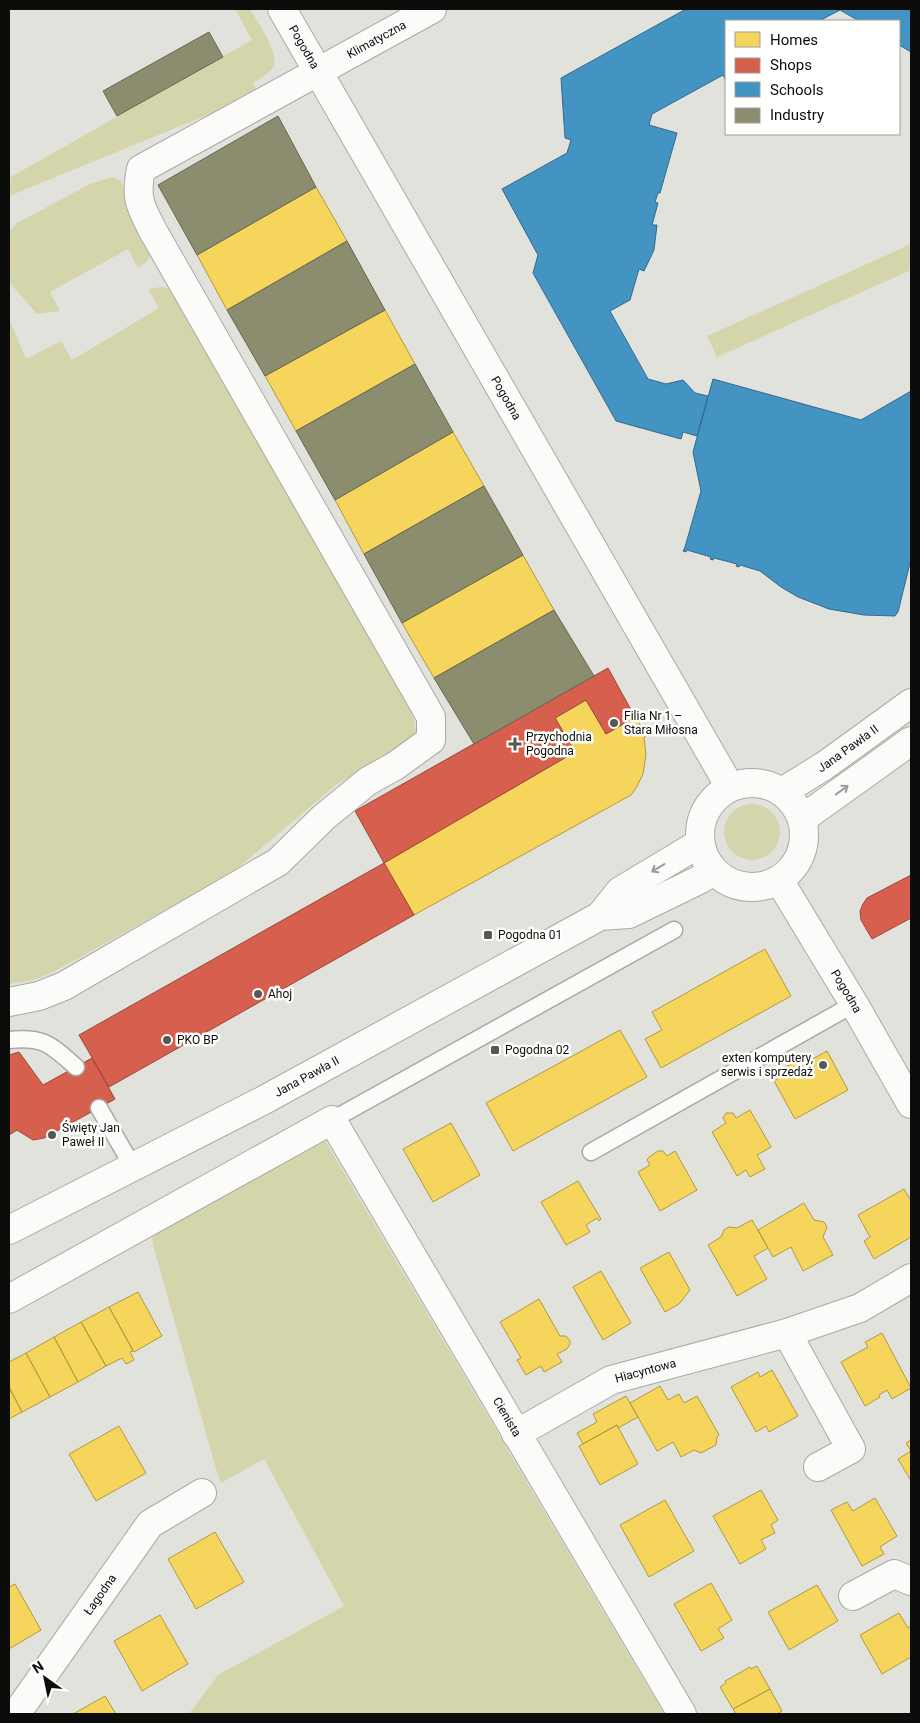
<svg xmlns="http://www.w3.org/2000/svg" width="920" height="1723" viewBox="0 0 920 1723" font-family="Roboto,sans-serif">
	<rect width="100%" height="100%" fill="#e2e2dd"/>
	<path fill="#d5d5ac" d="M235,9H250C257,21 283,57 272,69C267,75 259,79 253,83L258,92L217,111L9,196V178L252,40Z
		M112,177L121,181L136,220L153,249L147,262L138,268L128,249L50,292L60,311L37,314L9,282V232L17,223L90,184Z
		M911,244V270L717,357L707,336Z
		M161,287L167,288L178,295L412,713L416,731L408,744L337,784L233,872L57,970L34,980L9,984V319L26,359L61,341L72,360L159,308L148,289Z
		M724 832a28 28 0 1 1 56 0a28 28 0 1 1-56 0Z
		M324,1139L664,1714H189L218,1675L344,1606L264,1459L221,1483L216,1469L153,1245L152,1234Z"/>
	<path fill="#f6d55c" stroke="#b09943" d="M316,187L347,241L227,310L197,255Z
		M385,310L415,364L296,431L265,376Z
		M453,432L484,486L364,554L335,500Z
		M523,555L554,610L434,678L402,623Z
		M586,700L606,734L635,717L638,721L646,736L644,737L646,755L643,774L636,788L631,795L414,915L384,863L575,752L555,718Z
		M765,949L791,996L661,1068L645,1039L662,1030L652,1012Z
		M620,1030L647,1077L513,1151L486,1103Z
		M827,1051L848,1090L795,1119L774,1081L787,1073L784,1068L806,1056L809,1061Z
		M750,1110L771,1147L757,1155L765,1169L750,1177L746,1170L737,1176L712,1132L726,1123L723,1118L726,1113H733L736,1118Z
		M451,1123L480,1175L433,1202L403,1149Z
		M658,1151H663L667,1156L675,1151L697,1190L660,1211L638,1172L650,1165L647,1160L649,1157Z
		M578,1181L601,1219L599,1221L597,1218L586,1225L590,1232L566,1245L541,1202Z
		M904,1189L911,1201V1237L874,1259L864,1241L870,1237L858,1215Z
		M804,1203L814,1220L824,1222L827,1227L823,1237L833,1255L803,1271L791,1247L773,1257L758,1230Z
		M752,1220L768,1248L754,1256L767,1279L737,1296L708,1245L721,1237L724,1230L729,1227L737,1228Z
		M669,1252L690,1290L679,1304L665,1312L640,1268Z
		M601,1271L631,1323L603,1340L573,1287Z
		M138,1292L162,1336L134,1352L109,1307Z
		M539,1299L560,1336H566L570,1341V1344L567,1349L557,1354L562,1362L544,1372L541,1366L526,1375L517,1360L521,1358L500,1322Z
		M109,1307L133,1351L130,1352L134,1360L126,1364L122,1358L106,1366L81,1322Z
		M81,1322L106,1366L78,1382L54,1337Z
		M882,1333L911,1388L892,1399L887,1390L879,1395L880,1397L865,1406L841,1362L868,1347L865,1342Z
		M54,1337L78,1382L50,1397L26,1353Z
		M26,1353L50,1397L22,1412L9,1387V1362Z
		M772,1370L798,1416L769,1432L766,1426L756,1432L731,1387L758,1372L760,1377Z
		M660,1386L668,1400L679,1394L684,1403L697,1396L719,1435L717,1437L716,1445L701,1453L694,1450L681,1457L673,1442L657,1451L630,1403Z
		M9,1387L22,1412L9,1419Z
		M626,1396L638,1417L618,1428L617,1425L583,1444L577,1433L597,1422L593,1414Z
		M617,1425L638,1464L600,1485L579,1446Z
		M119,1426L146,1473L96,1501L69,1454Z
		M911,1440V1481L898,1459L911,1451L906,1443Z
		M761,1490L778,1520L771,1525L775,1533L761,1540L766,1549L740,1564L713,1516Z
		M875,1498L897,1536L880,1547L884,1554L862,1566L831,1510L847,1502L853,1511Z
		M665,1500L694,1551L649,1577L620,1525Z
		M215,1532L244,1582L196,1609L168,1559Z
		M711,1583L732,1620L718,1629L724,1638L701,1651L674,1604Z
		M15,1584L41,1630L9,1649V1587Z
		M817,1585L838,1621L789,1650L768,1612Z
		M899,1613L908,1628L911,1626V1657L882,1674L860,1635Z
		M160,1615L188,1664L142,1691L114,1641Z
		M757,1666L770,1689L733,1709L720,1687L726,1683L725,1681L750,1667L751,1669Z
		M770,1689L782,1711L777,1714H736L733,1709Z
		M105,1696L116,1714H73Z"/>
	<path fill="#d6604d" stroke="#994739" d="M608,668L635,717L606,734L586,700L555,718L575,752L384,863L355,811Z
		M384,863L414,915L109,1087L79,1035Z
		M911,875V918L872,939L861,920L860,911L863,904L867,898Z
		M19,1052L43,1085L92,1058L115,1099L44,1138L33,1140L17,1130L9,1135V1055Z"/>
	<path fill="#4393c3" stroke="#326a8c" d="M686,9H911V52L899,45V21H859L840,10L819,21H726V81L723,75L652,114L649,125L677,133L660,193H658L655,202L658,203L652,225H657L654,250L644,271L639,269L630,300L610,311L648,379L666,384L683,380L695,393L708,396L697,436L683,432L681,439L616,421L533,273L538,255L502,189L567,153L571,140L565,138L561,78Z
		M713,379L861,420L911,391V559L898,612L895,616L864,615L829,609L798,597L781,587L760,571L740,565L739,567L736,566L737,564L714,558L713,560L710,559L711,557L687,550L686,552L683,551L685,547L701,491L693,452Z"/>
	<path fill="#8c8c6e" stroke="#666650" d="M209,32L223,57L117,116L103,91Z
		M278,116L316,187L197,255L158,185Z
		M347,241L385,310L265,376L227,310Z
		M415,364L453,432L335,500L296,431Z
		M484,486L523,555L402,623L364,554Z
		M554,610L594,676L474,744L434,678Z"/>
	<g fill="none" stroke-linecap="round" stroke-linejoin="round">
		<defs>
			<path id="service" d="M9,1040C44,1036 51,1045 76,1067
				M99,1108L133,1167
				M332,1120L674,930
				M591,1152L854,1004"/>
			<g id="minor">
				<path id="s1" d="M282,9L730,787"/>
				<path id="s2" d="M779,880L854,1004L911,1104"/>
				<path id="s3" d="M9,1002L39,996L64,986L278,862L324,817L368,781L395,766L431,740V717L153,231C140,206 135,198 141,169L432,9"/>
				<path id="s4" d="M9,1299L332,1120L682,1714"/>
				<path d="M787,1333L851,1449L818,1467"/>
				<path id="s5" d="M516,1434L611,1380L787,1333L860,1308L911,1278"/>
				<path d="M853,1596L894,1574L911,1581"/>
				<path id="s6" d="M16,1714L150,1524L202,1493"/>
			</g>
			<g id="tertiary">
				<circle cx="752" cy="835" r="52"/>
				<path id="s7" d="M782,792L824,766L911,703"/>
				<path d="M802,819L911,741"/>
				<path d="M600,916L629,914L699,880L714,871"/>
				<path id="s8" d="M9,1230L264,1100L600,916L620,891L700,843"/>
			</g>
		</defs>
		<use href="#service" stroke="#a9a9a5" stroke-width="19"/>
		<use href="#minor" stroke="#a9a9a5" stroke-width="30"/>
		<use href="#tertiary" stroke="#a9a9a5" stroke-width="30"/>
		<use href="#service" stroke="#fbfbfa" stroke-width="16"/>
		<use href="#minor" stroke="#fbfbfa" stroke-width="28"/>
		<use href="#tertiary" stroke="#fbfbfa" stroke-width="28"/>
	</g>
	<defs><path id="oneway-shaft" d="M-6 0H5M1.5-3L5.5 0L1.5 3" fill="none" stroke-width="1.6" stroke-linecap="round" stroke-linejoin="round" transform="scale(1.25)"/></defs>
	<g stroke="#9b9b9a">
		<use href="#oneway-shaft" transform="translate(842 790) rotate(-36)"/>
		<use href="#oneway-shaft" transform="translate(658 868) rotate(149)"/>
	</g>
	<g fill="#575754" stroke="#fffffe" stroke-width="2">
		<circle cx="614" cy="723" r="5"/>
		<path d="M512.5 736.5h5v5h5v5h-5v5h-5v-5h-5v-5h5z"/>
		<rect x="483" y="930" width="10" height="10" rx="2.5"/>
		<circle cx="258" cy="994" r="5"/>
		<circle cx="167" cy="1040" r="5"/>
		<rect x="490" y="1045" width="10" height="10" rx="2.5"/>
		<circle cx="823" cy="1065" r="5"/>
		<circle cx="52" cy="1135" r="5"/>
	</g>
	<g text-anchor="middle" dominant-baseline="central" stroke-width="5" stroke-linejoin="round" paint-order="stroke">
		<g font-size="12" fill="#0c0c0a" stroke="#fffffe">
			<text stroke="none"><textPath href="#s3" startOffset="1418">Klimatyczna</textPath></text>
			<text stroke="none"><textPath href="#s1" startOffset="44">Pogodna</textPath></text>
			<text stroke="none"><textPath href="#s1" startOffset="449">Pogodna</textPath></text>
			<text stroke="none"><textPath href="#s7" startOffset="79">Jana Pawła II</textPath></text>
			<text stroke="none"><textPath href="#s2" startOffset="130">Pogodna</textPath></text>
			<text stroke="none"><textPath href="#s8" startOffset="335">Jana Pawła II</textPath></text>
			<text stroke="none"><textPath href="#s5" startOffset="145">Hiacyntowa</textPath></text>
			<text stroke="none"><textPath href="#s4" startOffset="714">Cienista</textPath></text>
			<text stroke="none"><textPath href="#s6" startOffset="146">Łagodna</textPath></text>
		</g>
		<g font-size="12" fill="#0c0c0a" stroke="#fffffe" text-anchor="start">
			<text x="624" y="716">Filia Nr 1 –<tspan x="624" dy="14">Stara Miłosna</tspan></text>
			<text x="526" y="737">Przychodnia<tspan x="526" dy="14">Pogodna</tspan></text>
			<text x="498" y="935">Pogodna 01</text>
			<text x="268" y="994">Ahoj</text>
			<text x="177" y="1040">PKO BP</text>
			<text x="505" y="1050">Pogodna 02</text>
			<text x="813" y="1058" text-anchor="end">exten komputery,<tspan x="813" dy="14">serwis i sprzedaż</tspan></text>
			<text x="62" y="1128">Święty Jan<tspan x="62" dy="14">Paweł II</tspan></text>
		</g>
	</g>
	<rect width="920" height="1723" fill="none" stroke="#0c0c0a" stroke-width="20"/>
	<rect x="725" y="20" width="175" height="115" fill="#fffffe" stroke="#9e9e9c"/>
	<rect x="735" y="32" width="25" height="15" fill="#f6d55c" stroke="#9e9e9c"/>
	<text x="770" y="45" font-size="15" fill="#0c0c0a">Homes</text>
	<rect x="735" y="58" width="25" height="15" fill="#d6604d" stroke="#9e9e9c"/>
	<text x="770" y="70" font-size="15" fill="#0c0c0a">Shops</text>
	<rect x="735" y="82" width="25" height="15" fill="#4393c3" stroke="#9e9e9c"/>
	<text x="770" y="95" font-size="15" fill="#0c0c0a">Schools</text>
	<rect x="735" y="108" width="25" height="15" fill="#8c8c6e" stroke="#9e9e9c"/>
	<text x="770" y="120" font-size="15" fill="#0c0c0a">Industry</text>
	<g transform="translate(45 1678) rotate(327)" stroke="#fffffe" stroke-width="4" paint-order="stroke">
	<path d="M0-4L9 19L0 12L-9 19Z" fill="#0c0c0a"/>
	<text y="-8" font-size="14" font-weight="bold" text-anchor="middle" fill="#0c0c0a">N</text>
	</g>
</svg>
